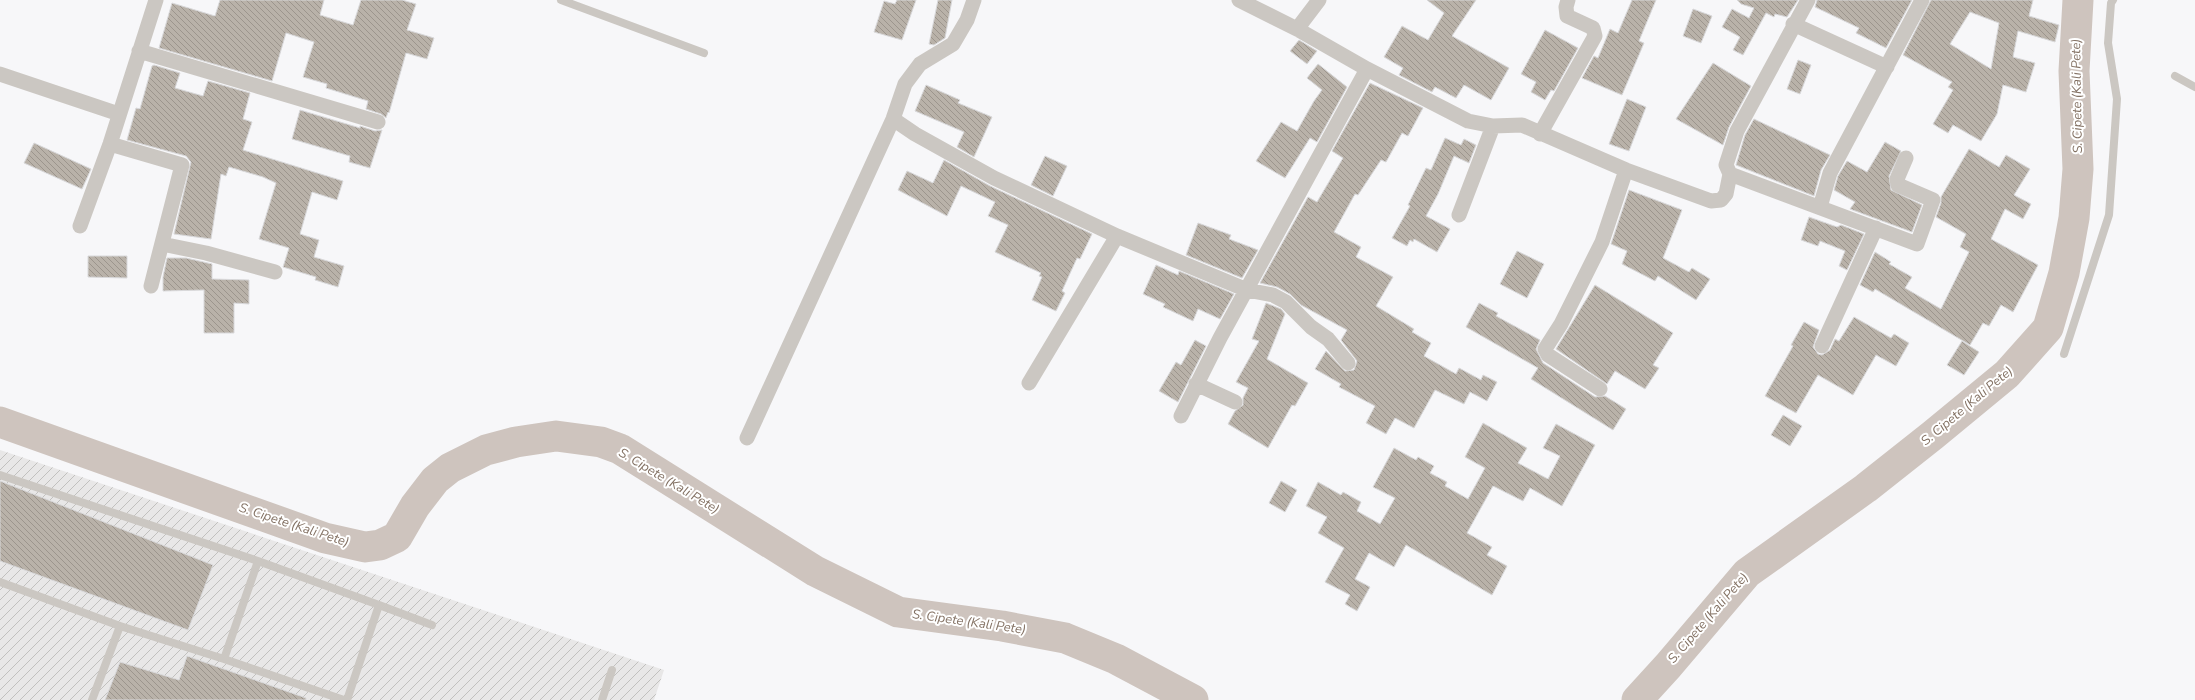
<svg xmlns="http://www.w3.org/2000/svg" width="2195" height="700" viewBox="0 0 2195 700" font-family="'Nunito Sans',sans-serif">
	<defs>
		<pattern id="industrial-furrows" width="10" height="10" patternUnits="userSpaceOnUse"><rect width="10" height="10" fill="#e8e7e7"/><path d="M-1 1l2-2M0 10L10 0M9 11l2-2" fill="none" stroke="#c1c0be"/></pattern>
		<pattern id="building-back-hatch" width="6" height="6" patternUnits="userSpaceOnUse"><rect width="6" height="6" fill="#b9b2a9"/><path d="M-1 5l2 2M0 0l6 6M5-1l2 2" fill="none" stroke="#9c958d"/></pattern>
	</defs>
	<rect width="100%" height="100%" fill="#f7f7f9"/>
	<path fill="url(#industrial-furrows)" d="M0,450L664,670L654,700H0Z"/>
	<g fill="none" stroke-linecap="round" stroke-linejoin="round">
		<path stroke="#cec4be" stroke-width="31" d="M0,422L325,538L365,547L380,545L397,537L415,506L435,480L450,468L486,450L516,442L556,436L601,442L620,449L815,571L898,612L1002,626L1065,638L1116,659L1193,700
			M1637,700L1668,666L1747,573L1866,488L1933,435L2007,374L2048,328L2064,273L2074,218L2078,169L2074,71L2078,0"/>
	</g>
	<path fill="url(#building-back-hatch)" stroke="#d9d9db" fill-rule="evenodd" d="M220,0H324L320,15L353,25L361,0H402L416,4L407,30L434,38L427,59L406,53L389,113L388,112L386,118L381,114L366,109L368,101L326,88L327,84L303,77L314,42L286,33L272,81L159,48L172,3L215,16Z
		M897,0H916L902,40L874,32L884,1L895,4Z
		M938,0H952L945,38L934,45L929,44Z
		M1427,0H1476L1452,36L1509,68L1491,100L1464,85L1456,98L1435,87L1432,92L1399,75L1403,68L1384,57L1402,26L1428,40L1444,13Z
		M1632,0H1656L1639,41L1644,43L1622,95L1582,78L1594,56L1598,58L1610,29L1618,33Z
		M1737,0H1798L1787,17L1775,14L1774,17L1766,13L1743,55L1733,50L1740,37L1722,27L1732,9L1749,18L1754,8L1741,4Z
		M1817,0H1912L1886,48L1856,33L1859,28L1815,7Z
		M1931,0H2033L2029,16L2059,25L2055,42L2018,31L2013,57L2035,63L2026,92L2003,85L1997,114L1981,141L1953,125L1948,133L1933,124L1953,90L1948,87L1952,82L1903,55ZM1970,12L1999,23L1991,69L1950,44Z
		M1693,9L1712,16L1701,43L1683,36Z
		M1545,30L1578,48L1554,91L1551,90L1545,100L1531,92L1536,82L1521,74Z
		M1299,40L1317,51L1307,64L1290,51Z
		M1798,60L1811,65L1800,94L1787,89Z
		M1713,63L1751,86L1729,127L1723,145L1676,119Z
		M1318,64L1347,87L1317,142L1310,138L1285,178L1256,161L1281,122L1297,131L1314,101L1322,90L1307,78Z
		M154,65L180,73L175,88L203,96L208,81L250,93L243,119L252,122L243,150L343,181L337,200L312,192L300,234L319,240L314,257L344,266L338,287L315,280L316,277L283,267L289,248L259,239L276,183L263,177L229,167L226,176L221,174L211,239L174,234L191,162L186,156L127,140L136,108L140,109L152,66Z
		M1370,83L1423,108L1408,136L1402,133L1386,162L1381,160L1358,195L1355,194L1334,232L1361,247L1356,257L1393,277L1376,306L1414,329L1412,332L1431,343L1424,356L1456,374L1459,368L1481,380L1483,375L1497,382L1487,401L1470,392L1464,404L1435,390L1414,428L1395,418L1386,434L1366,423L1375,406L1339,387L1341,384L1315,369L1326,351L1345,371L1354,370L1357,361L1341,340L1347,330L1301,305L1290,294L1277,287L1260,283L1308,197L1317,202L1343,158L1332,151Z
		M926,85L960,100L958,103L992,117L974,157L957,147L964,132L915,111Z
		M1627,99L1646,107L1629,151L1609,144Z
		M300,110L360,128V126L375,131L382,130L370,168L349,162L350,156L292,139Z
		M1754,119L1830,155L1821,170L1814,196L1736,165L1745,135Z
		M1445,138L1461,145L1464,139L1476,145L1469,163L1454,156L1438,194L1426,216L1450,229L1437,252L1414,239L1413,242L1410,240L1407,246L1392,238L1410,206L1408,205L1426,168L1431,170Z
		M1885,142L1901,151L1889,176L1891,190L1922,205L1912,232L1850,209L1855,202L1834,190L1838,176L1847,161L1867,172Z
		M34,143L91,169L82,189L24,163Z
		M1969,149L1999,167L2006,155L2030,169L2014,195L2031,204L2023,219L2005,209L1991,239L2038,265L2013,312L2001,305L1989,326L1983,323L1970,345L1875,289L1873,292L1860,285L1875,252L1891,262L1889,264L1912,277L1905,288L1941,309L1969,252L1960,247L1966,234L1936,217L1941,203V197Z
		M1045,156L1067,166L1053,196L1031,185Z
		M944,160L990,186L1092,234L1080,259L1077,258L1062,291L1065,293L1056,311L1032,300L1042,277L1039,276L1041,273L995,252L1008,225L988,216L995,202L961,186L947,216L898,190L907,171L933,183Z
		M1629,190L1682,210L1663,258L1689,272L1692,268L1710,279L1696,300L1658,276L1655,281L1622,264L1627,251L1611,244Z
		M1809,217L1837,227L1841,225L1864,234L1847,270L1839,266L1845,251L1820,241L1818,246L1801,240Z
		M1198,223L1231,235L1229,239L1258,250L1242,278L1186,255Z
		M1517,251L1544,264L1527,298L1500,284Z
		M88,256H127V278L88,277Z
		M167,258H186L212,264V279L249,280V304L234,303V333H204V290L163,291V277Z
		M1156,265L1178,275L1179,271L1234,294L1220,319L1198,309L1193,321L1163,307L1165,304L1143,294Z
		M1595,285L1673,333L1653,365L1659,368L1645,389L1615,371L1607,384L1556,349Z
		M1266,303L1281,309L1285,314L1267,359L1308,383L1295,406L1292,405L1268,448L1228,424L1235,411L1243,405V398L1248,388L1236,382L1259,341L1252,339Z
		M1479,303L1498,313L1496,316L1540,340L1536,349L1543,363L1595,397L1605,396L1626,409L1613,430L1531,379L1538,368L1466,327Z
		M1854,317L1891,338L1894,334L1909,343L1896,366L1876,355L1853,395L1818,375L1796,413L1765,396L1793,346L1791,345L1804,322L1819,330L1813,347L1818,354L1822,355L1830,350L1835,339L1839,341Z
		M1195,340L1206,346L1178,402L1159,391L1176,362L1181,365Z
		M1962,341L1979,352L1964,375L1947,365Z
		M1783,415L1802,426L1790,446L1771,435Z
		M1483,423L1527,448L1518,463L1548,479L1560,456L1543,448L1556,424L1595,445L1562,506L1530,488L1523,501L1493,486L1467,533L1492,547L1487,555L1507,566L1492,595L1406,545L1394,567L1369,553L1355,579L1370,587L1357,611L1345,604L1350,595L1325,582L1344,548L1318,533L1327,517L1306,506L1318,482L1341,495L1343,492L1361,502L1357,511L1380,524L1395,498L1373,487L1394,448L1416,460L1418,457L1434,466L1430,473L1447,482L1445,486L1468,499L1485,468L1465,457Z
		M0,481L213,565L188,630L0,561Z
		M1281,481L1297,490L1285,512L1269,503Z
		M187,656L306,698V700H105L120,662L179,680Z"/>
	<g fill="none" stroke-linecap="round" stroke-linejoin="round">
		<path stroke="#cbc7c2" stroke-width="8" d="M561,0L704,53
			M2175,76L2195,87
			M2064,354L2109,215L2117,99L2108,43L2111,3L2113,0
			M0,475L258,561L379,605L347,700
			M258,561L224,659L344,700
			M0,582L120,626L224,659
			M379,605L432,625
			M92,700L120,626
			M602,700L612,670"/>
		<path stroke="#cbc7c2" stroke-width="15" d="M1239,0L1297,29L1367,69L1468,121L1493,126L1522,125L1626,170L1711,201L1721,200L1726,194L1730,174L1726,165L1737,131L1808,0
			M1793,24L1887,67
			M1297,29L1319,0
			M139,51L378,122
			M0,74L119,114
			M893,119L915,134L994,178L1117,236L1247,290L1273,295L1286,302L1311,327L1328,339L1348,363
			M1540,134L1595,36L1593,28L1567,16L1566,7L1568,0
			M110,144L182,165L151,286
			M1730,174L1917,244L1933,200L1898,185L1897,179L1906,158
			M1820,207L1830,173L1922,0
			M1459,215L1493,126
			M80,226L110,144L156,0
			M162,244L206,253L275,272
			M1822,346L1876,228
			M1029,383L1117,236
			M1196,384L1235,402
			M1600,389L1548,355L1545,349L1561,324L1602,242L1626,170
			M1181,416L1220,338L1367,69
			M747,438L893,119L905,84L920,64L953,44L967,20L974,0"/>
	</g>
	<g text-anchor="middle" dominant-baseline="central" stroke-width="4" stroke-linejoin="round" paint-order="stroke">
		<g font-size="13" font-style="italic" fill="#837163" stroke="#fff">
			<text transform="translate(2077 96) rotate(-91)">S. Cipete (Kali Pete)</text>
			<text transform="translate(1967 406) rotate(-40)">S. Cipete (Kali Pete)</text>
			<text transform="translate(669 481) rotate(31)">S. Cipete (Kali Pete)</text>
			<text transform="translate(294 525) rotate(18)">S. Cipete (Kali Pete)</text>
			<text transform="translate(1708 618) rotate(-49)">S. Cipete (Kali Pete)</text>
			<text transform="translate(969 622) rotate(8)">S. Cipete (Kali Pete)</text>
		</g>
	</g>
</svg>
